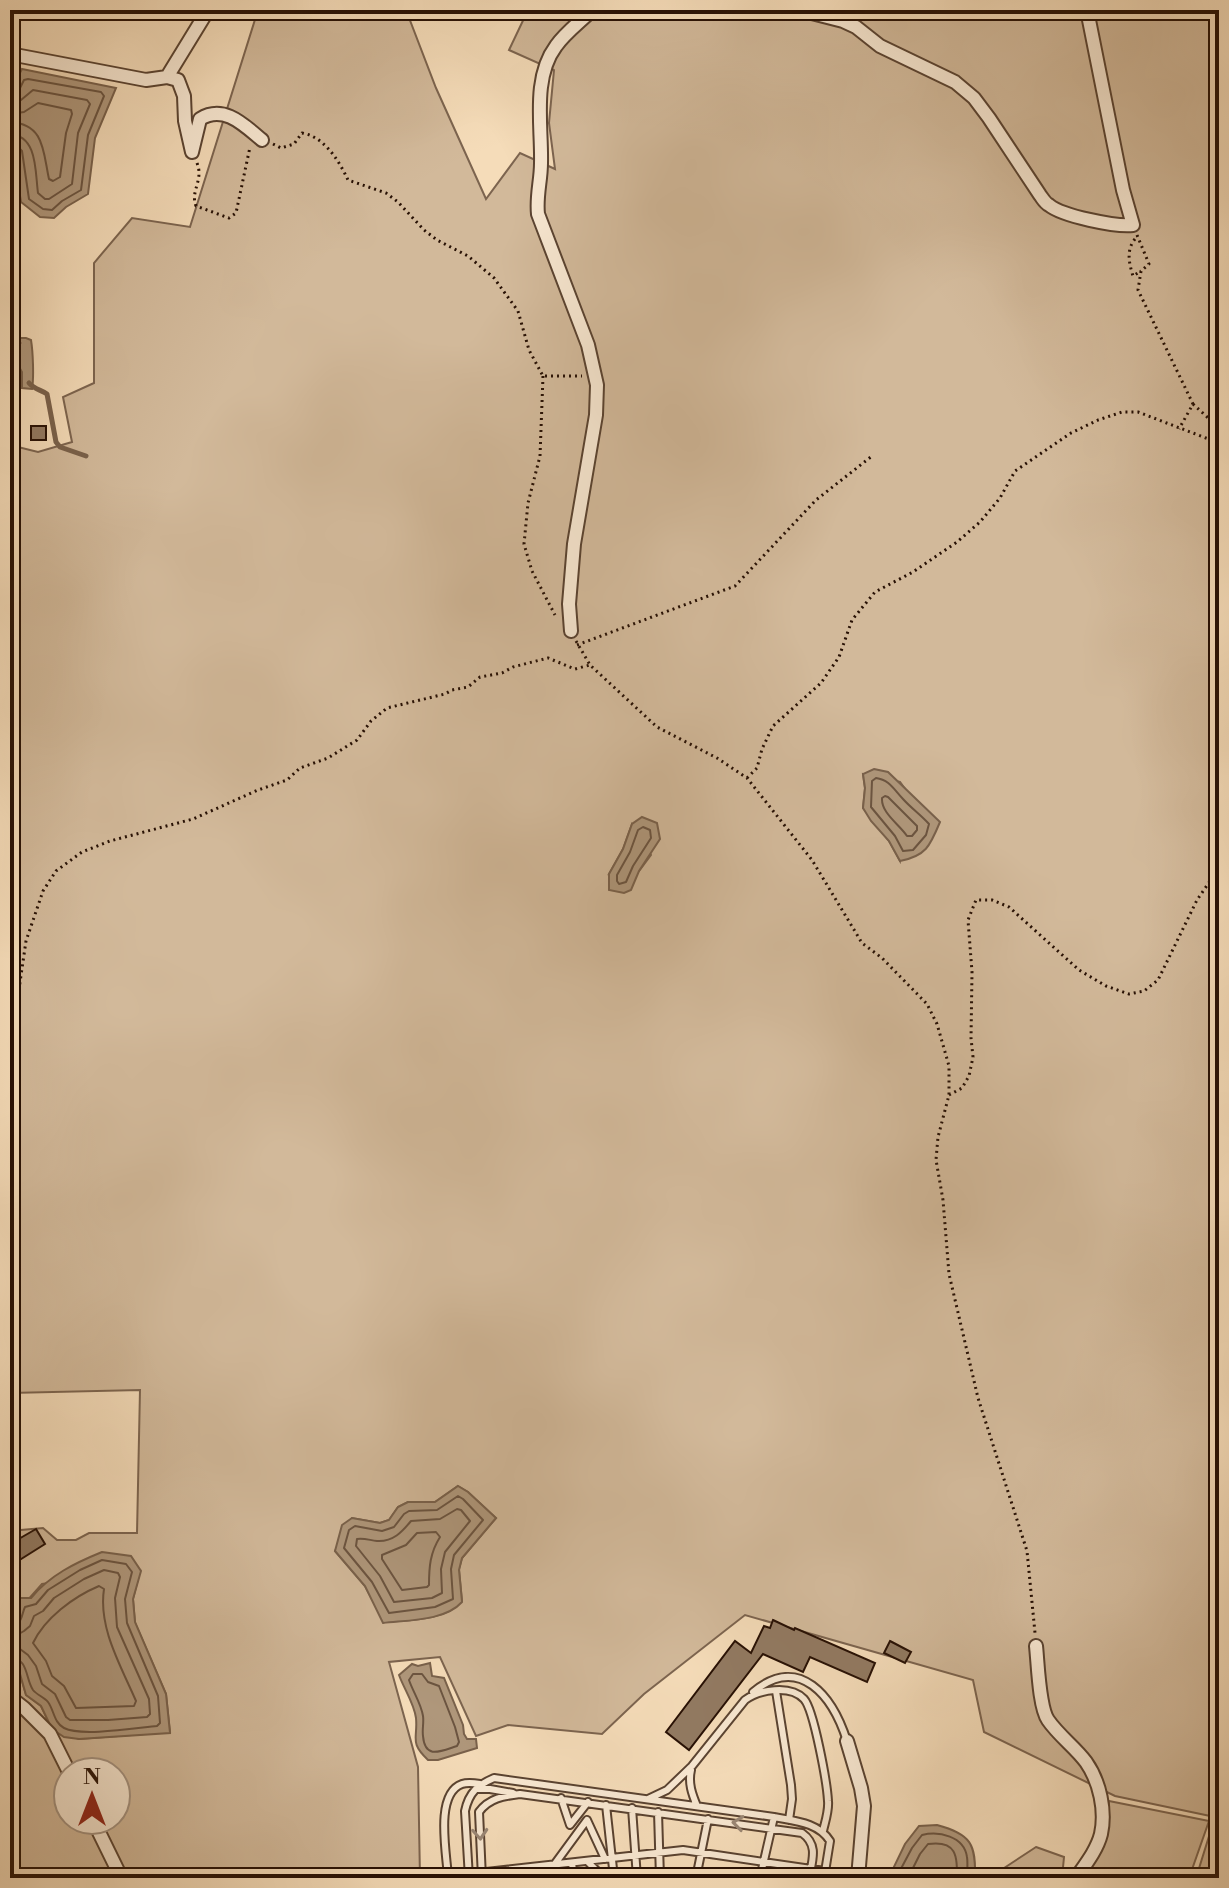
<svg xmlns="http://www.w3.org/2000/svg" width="1229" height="1888" viewBox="0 0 1229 1888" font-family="'Libre Bodoni',serif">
	<rect width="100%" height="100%" fill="#f5dcb9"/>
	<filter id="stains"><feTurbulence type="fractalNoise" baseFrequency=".0025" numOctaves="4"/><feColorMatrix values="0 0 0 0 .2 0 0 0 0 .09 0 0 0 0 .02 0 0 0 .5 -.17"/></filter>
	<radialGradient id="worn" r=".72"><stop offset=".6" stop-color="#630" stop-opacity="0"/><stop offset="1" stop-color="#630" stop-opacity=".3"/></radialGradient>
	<path fill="#d2b99a" stroke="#7c644f" stroke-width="2" fill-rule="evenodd" d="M258,10H406L436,88L486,199L520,153L555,169L549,123L554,70L509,50L528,10H1219V1878H1196L1215,1817L1115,1796L984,1732L973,1680L745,1615L644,1694L602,1734L508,1725L476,1736L440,1657L389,1662L418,1767L420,1878H10V1661L20,1674L26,1695L41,1706L52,1729L79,1739L170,1732L166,1694L135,1623L133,1599L140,1571L42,1584L10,1620V1531L43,1528L57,1540H76L89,1533H137L140,1390L10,1393V445L38,452L72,442L63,397L94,383V263L132,218L190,227ZM863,774L900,782L908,793L900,861L889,841L863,808L865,788ZM632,824L651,855L639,871L609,874L623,849ZM458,1486L468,1492L496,1518L462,1558L459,1569L462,1601C445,1621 408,1620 384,1622L365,1586L335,1551L352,1518L380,1523L389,1520L398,1507L408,1502H435ZM68,1772H116V1820H68Z
		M1109,1801L1209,1821L1189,1878H1082L1108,1827Z
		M1036,1847L1064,1857L1062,1878H995V1874Z"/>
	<path fill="#af977b" stroke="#79614b" stroke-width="2" d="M22,69L116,88L95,138L88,194L66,207L54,218L40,217L21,202C16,169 2,120 13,89L10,88L11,84H14Z
		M20,338H26L31,340C33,352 34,378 32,389L22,388V372L16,362V342Z
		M874,769L888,772L940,822C930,846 926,856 900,861L889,841L871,821L863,808L865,788L863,774Z
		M642,817L657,823L660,839L639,871L631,890L624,893L609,890V874L623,849L632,824Z
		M458,1486L468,1492L496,1518L462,1558L459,1570L462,1602C445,1621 408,1620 383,1623L365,1586L335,1551L342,1525L352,1518L380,1523L389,1520L398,1507L408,1502H435Z
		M102,1552L131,1556L141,1571L133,1599L135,1622L166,1694L170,1733L79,1739L64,1737L52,1729L41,1706L26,1695L20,1674L10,1660V1620L15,1616L17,1598H31C50,1575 75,1563 102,1552Z
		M430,1663L432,1676L444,1678L463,1725L464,1734L467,1739H476L477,1748L438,1760H428C409,1742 418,1739 416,1718C414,1703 404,1689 399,1675L412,1664L418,1666Z
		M937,1825C971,1834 976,1844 975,1878H884L892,1871L905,1844L919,1826Z"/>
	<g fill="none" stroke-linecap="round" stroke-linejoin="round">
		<path stroke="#6b5440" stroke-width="2" d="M10,92L19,90L24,80L28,79L101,92L104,96L88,135L81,190L62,201L52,210L43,209L29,199L22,151L17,146L10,144
			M10,102L21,100L33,90L87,100L90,104L78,133L72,184L49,199H45L38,193C35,172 38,136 10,134
			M10,114L24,112L38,103L71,110L72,114L66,133L60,177L53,181L49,179C43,152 45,124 10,122
			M876,778C890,780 894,790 903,799C911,808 921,815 929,824L926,835L913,850L903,851L895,836L871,807L872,781Z
			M885,796L888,797L917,826V830L912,836H907C899,824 881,813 882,798Z
			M643,827L650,830L651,838L633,866L626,882L619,884L617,881V875L630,852L638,830Z
			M458,1496L463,1499L483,1520L454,1555L451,1569L453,1599L435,1607L389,1613L372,1582L344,1548L349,1530L355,1526L382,1531L394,1527L404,1514L409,1511L437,1510Z
			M457,1509L461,1510L470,1521L445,1552L441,1569L442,1593L432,1598L394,1602L380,1576L356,1546L357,1539C364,1538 369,1540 377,1541C393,1542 402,1532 411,1521L440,1519Z
			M436,1532L440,1537C430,1553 429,1567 429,1585L427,1587L402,1590L382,1559V1555L406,1545L417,1533Z
			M99,1586L104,1589C98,1628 121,1666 136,1701L134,1706L76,1708L64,1686L52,1676L46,1661L33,1643C45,1618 73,1597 99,1586Z
			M10,1625C23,1625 21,1615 25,1607L36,1604L48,1590L80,1570L102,1560L126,1564L132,1572L125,1599L127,1623L158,1696L160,1723L157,1726C136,1728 81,1737 64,1728C54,1723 54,1710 48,1702C44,1697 37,1695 33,1690C25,1678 29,1659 10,1657
			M10,1635H17L24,1631L30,1626L34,1616L43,1611L54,1598L84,1579L104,1570L118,1573L120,1577L115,1598L117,1627L149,1699L150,1714L147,1717L108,1720H70L66,1717L55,1694L42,1684L36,1666L28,1655L20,1649L10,1647
			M413,1674H422L428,1682L439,1686L455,1727L459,1742L457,1746C441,1751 425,1760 423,1736C422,1729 424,1723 423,1716C421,1703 413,1692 409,1680Z
			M896,1878L912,1848L922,1835C939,1831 964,1836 967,1857C968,1863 967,1871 967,1878
			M908,1878L920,1854L928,1844C957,1840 957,1856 957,1878"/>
		<path stroke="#79614b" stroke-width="5" d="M10,334L19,343
			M29,383C34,389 41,390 47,394L56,442L60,447L86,456"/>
	</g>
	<path fill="#927a62" stroke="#271004" stroke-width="2" d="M31,426H46V440H31Z
		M36,1529L45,1544L10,1566V1544Z
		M773,1620L794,1630L795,1628L875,1663L867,1682L810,1657L803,1672L763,1654L689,1750L666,1732L735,1641L751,1653L764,1626L770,1628Z
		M890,1641L911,1652L905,1663L884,1653Z"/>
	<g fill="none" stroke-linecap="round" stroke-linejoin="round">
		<defs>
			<path id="lane" d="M776,1691L791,1785L792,1799L789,1820
				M753,1692C800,1653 833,1697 847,1741
				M691,1770C688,1783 692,1794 697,1806
				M476,1789H490L513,1793
				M561,1798L570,1825L588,1802
				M648,1799L667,1790L692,1766L745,1700C759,1690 790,1684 804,1699C814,1710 827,1783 828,1801C829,1811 825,1822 823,1831
				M606,1805L614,1878
				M632,1808L637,1878
				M658,1812L660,1878
				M587,1861L604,1878
				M572,1863L574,1878
				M554,1865L587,1820L605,1859
				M546,1866L561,1878
				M469,1874L683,1850L825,1871
				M448,1878C447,1855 434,1794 462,1784C468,1782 474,1783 480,1784
				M469,1878L465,1811C469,1792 478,1785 494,1778L774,1817C794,1821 818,1822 830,1841L824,1878
				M482,1878L479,1812C489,1798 504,1796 520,1794L802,1833C819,1845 812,1861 809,1878
				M696,1878L708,1819
				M760,1878L774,1817"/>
			<path id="street" d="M800,10L843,21L856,27L880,46L955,82L974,98L989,118L1040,195C1043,199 1045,203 1049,205C1062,216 1116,227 1133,225L1123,190L1087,10
				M10,26L12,10
				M10,54L146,80L167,77L178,80L184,96L185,121L192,152L200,119C224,104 244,125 262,140
				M167,77L208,10
				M571,631L569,604L574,544L596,415L597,385L588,345L538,214C536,196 541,181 541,163C542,126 532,78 556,46C565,33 580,22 592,10
				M1036,1646C1038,1664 1039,1707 1048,1720C1059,1736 1075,1747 1086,1762C1100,1782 1106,1811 1101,1834C1097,1850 1085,1865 1076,1878
				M10,1697L24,1708L50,1734L69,1772
				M847,1741L861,1788L864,1806L858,1878
				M93,1820L118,1871L123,1878"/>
		</defs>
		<use href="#lane" stroke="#5a4331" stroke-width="10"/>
		<use href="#street" stroke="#5a4331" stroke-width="16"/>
		<path stroke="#271004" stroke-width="3" stroke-dasharray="2 4" stroke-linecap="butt" d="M273,144L281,148L294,144L302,133C325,137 339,161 348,180L386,193L398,202L424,230L437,240L468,256L494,278L518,311L529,350L543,376H582
			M197,163C204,180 190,191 196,206L229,218L236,213L250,147
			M1137,235L1149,264L1141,271L1138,290L1193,404L1179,429
			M1135,239C1126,250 1129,263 1133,276L1141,271
			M543,376L540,456L528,503L524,544L532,571L555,615
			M1193,404L1219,428
			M576,641L590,665L657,727L717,758L747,778L812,860L862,943L882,958L927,1004L937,1024L949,1066V1095L938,1137L936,1160L943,1200L949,1274L978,1398L1027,1551L1035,1633
			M577,645L735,586L816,500L872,456
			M747,778L757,768L762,749L773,726L821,683L839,657L852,620L875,592L913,572L957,542L980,522L1000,498L1015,471L1071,433L1098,420L1122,412H1138L1219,443
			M10,1025L19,989L26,941L43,891L56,871L82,852L110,841L193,819L258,790L287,780L300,768L328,758L357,740L371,721L387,708L445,694L452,690L468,687L480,677L502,673L513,667L548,658L575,669L590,665
			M949,1095L962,1088L969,1076L973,1057L971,1038L972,972L968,920L976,900H992L1009,907L1079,970L1106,986L1129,994L1144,991L1158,980L1197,900L1219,868"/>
		<use href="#lane" stroke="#f8e8d2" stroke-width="6"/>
		<use href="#street" stroke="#f8e8d2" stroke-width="12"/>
	</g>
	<defs><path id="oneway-chevron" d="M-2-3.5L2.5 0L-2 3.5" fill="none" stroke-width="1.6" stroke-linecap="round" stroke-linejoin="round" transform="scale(2)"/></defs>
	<g stroke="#9a8775">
		<use href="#oneway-chevron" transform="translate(738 1823) rotate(-172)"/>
		<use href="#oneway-chevron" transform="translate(480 1834) rotate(86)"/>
	</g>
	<rect width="1229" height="1888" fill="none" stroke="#f5dcb9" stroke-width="40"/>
	<rect x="12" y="12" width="1205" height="1864" fill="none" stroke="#271004" stroke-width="4"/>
	<rect x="20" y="20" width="1189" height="1848" fill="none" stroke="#271004" stroke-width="2"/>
	<g transform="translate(92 1796)"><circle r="38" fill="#f8e8d2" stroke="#a49280" stroke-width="2"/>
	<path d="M0-6L14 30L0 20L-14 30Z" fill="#8f2418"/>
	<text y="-12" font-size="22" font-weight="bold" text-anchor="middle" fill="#271004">N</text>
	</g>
	<rect width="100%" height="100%" filter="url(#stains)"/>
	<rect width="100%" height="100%" fill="url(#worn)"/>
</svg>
